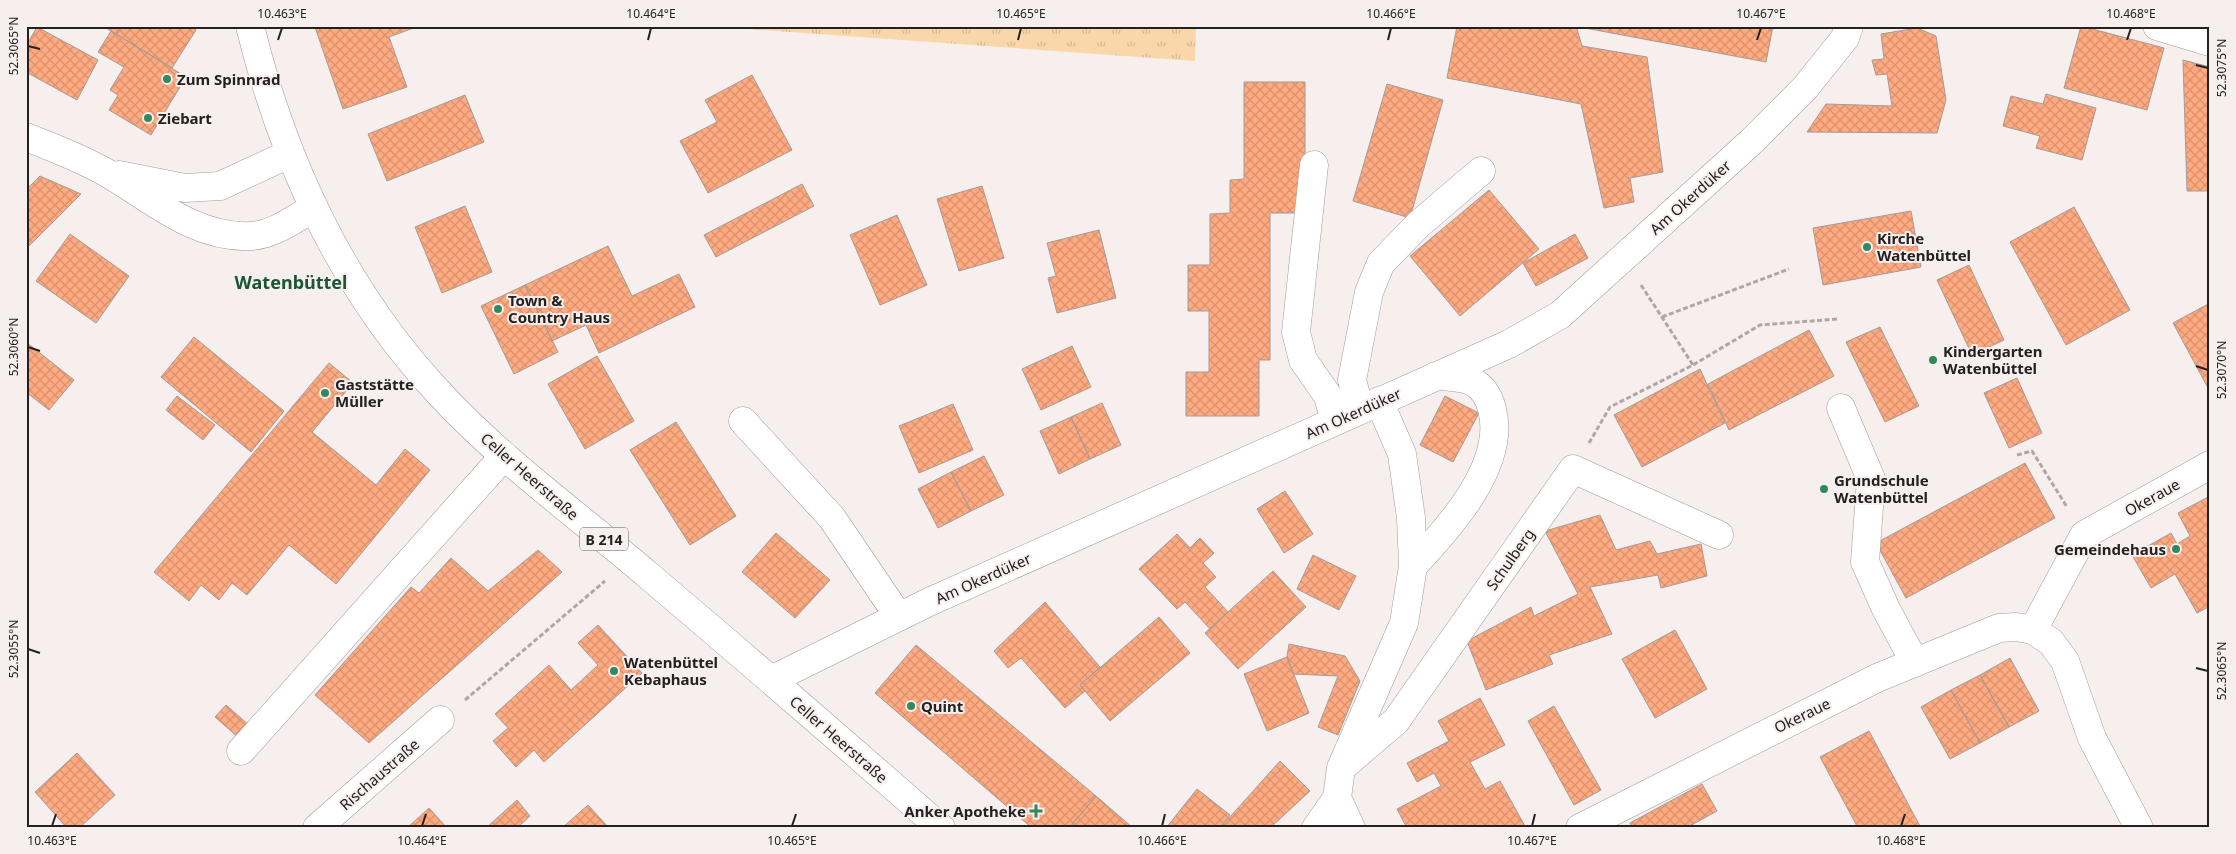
<svg xmlns="http://www.w3.org/2000/svg" width="2236" height="854" viewBox="0 0 2236 854" font-family="'Noto Sans',sans-serif">
	<defs>
		<pattern id="grass-tufts" width="24" height="20" patternUnits="userSpaceOnUse" patternTransform="scale(1.25)"><rect width="24" height="20" fill="#f9d7aa"/><path d="M3 7l-1-3M5 7V3M7 7l1-3M15 17l-1-3M17 17v-4M19 17l1-3" fill="none" stroke="#d5b892"/></pattern>
		<pattern id="building-cross-hatch" width="8" height="8" patternUnits="userSpaceOnUse" patternTransform="scale(1.25)"><rect width="8" height="8" fill="#ffaa80"/><path d="M0 0l8 8M0 8l8-8" fill="none" stroke="#da926e"/></pattern>
	</defs>
	<rect width="100%" height="100%" fill="#f7eeee"/>
	<path fill="url(#grass-tufts)" d="M705,26H1196L1195,61Z"/>
	<path fill="url(#building-cross-hatch)" stroke="#a39c98" d="M103,26H120L116,34Z
		M120,26H190L196,30L172,68L116,34Z
		M318,26H419L389,37L407,87L343,109L315,27Z
		M1457,26H1576L1582,46L1647,57L1663,172L1630,178L1634,202L1604,208L1581,104L1447,78Z
		M1585,26H1773L1766,62L1585,28Z
		M2081,26L2164,48L2147,110L2064,88Z
		M37,27L98,60L77,100L26,72V46Z
		M1917,28L1936,36L1946,100L1937,133L1807,132L1826,104L1892,106L1887,74L1876,75L1872,60L1884,59L1881,34Z
		M111,31L186,77L151,135L109,110L118,95L110,90L124,67L98,52Z
		M2183,60L2210,67V191H2187Z
		M752,75L792,150L708,193L680,141L717,122L705,100Z
		M1244,82H1305V213H1270V360H1259V416H1186V372H1209V311H1188V265H1210V214L1230,213V180L1244,179Z
		M1387,84L1443,100L1410,218L1353,201Z
		M2046,94L2096,108L2082,160L2036,148L2040,136L2003,126L2011,96L2043,104Z
		M465,95L484,142L387,181L368,134Z
		M40,176L81,194L26,249V190Z
		M802,184L814,206L716,257L704,235Z
		M982,186L1004,258L959,271L937,199Z
		M1489,190L1539,249L1460,316L1410,256Z
		M465,206L492,272L442,293L415,227Z
		M2074,207L2130,310L2066,345L2010,242Z
		M1911,211L1921,267L1823,285L1813,228Z
		M897,215L927,285L880,305L850,235Z
		M1099,230L1116,298L1057,313L1048,278L1056,276L1047,243Z
		M70,234L129,276L96,323L36,281Z
		M1575,234L1588,258L1536,286L1523,263Z
		M608,246L632,296L679,274L695,307L599,353L586,325L552,341L525,285Z
		M1969,265L2004,340L1972,355L1937,280Z
		M525,285L558,352L514,374L481,306Z
		M2210,303V387L2208,388L2173,323Z
		M1880,327L1919,406L1885,422L1846,342Z
		M1809,330L1834,376L1729,430L1708,384Z
		M194,337L284,411L251,452L161,377Z
		M26,342L74,380L49,410L26,392Z
		M1072,346L1091,387L1041,410L1022,369Z
		M597,356L634,421L585,449L548,384Z
		M329,363L353,383L312,432L376,485L405,449L430,470L336,584L289,545L247,595L232,583L219,600L201,585L189,601L154,572Z
		M1700,369L1725,423L1642,467L1614,415Z
		M2017,378L2042,433L2009,448L1984,393Z
		M177,396L215,425L203,440L166,410Z
		M1445,396L1479,413L1453,462L1420,445Z
		M1102,403L1121,445L1090,459L1071,417Z
		M953,404L973,450L919,473L899,426Z
		M1071,417L1090,459L1059,474L1040,431Z
		M676,422L736,516L690,545L630,450Z
		M984,456L1004,495L971,511L951,472Z
		M2025,463L2055,518L1906,598L1876,543Z
		M951,472L971,511L938,528L918,489Z
		M1285,491L1313,534L1284,553L1257,509Z
		M2210,496V606L2197,613L2175,574L2151,588L2132,555L2171,533L2177,544L2190,536L2178,513Z
		M1600,515L1616,550L1650,541L1657,554L1701,544L1707,576L1661,588L1658,575L1590,587L1612,634L1549,655L1553,664L1486,690L1467,641L1531,607L1534,616L1578,594L1545,531Z
		M776,533L830,580L795,618L742,572Z
		M1177,534L1190,548L1200,538L1214,553L1203,563L1216,577L1205,587L1228,612L1210,629L1185,602L1177,609L1139,569Z
		M538,550L562,572L369,743L315,695L411,587L419,593L451,558L488,591Z
		M1313,555L1356,576L1339,610L1297,589Z
		M1273,571L1306,607L1238,669L1205,633Z
		M1045,602L1100,667L1080,685L1085,691L1065,708L1021,658L1008,668L994,651Z
		M1159,617L1190,653L1110,721L1080,685Z
		M598,625L642,673L544,762L534,750L516,767L493,741L508,728L495,714L549,665L571,690L598,665L578,643Z
		M1675,630L1707,689L1655,718L1622,659Z
		M1289,644L1345,656L1360,681L1338,735L1318,727L1338,676L1293,674L1287,657Z
		M916,645L1096,796L1069,828H1032L875,693Z
		M1287,657L1309,713L1267,731L1244,674Z
		M2010,658L2039,711L2009,727L1980,675Z
		M1980,675L2009,727L1980,743L1951,690Z
		M1951,690L1980,743L1950,759L1921,707Z
		M1480,698L1505,745L1470,762L1485,789L1500,781L1526,828H1407L1397,809L1441,786L1434,773L1417,782L1407,763L1449,741L1438,721Z
		M226,705L250,726L239,738L215,717Z
		M1554,706L1601,790L1574,805L1528,721Z
		M1869,731L1921,828H1858L1820,757Z
		M77,753L115,795L79,828H67L35,792Z
		M1280,761L1310,791L1270,828H1220Z
		M1702,784L1717,811L1686,828H1632L1630,823Z
		M1197,789L1230,815L1220,828H1166Z
		M1096,796L1133,828H1069Z
		M517,800L530,816L517,828H486Z
		M588,805L609,828H562Z
		M429,808L447,828H407Z"/>
	<g fill="none" stroke-linecap="round" stroke-linejoin="round">
		<defs>
			<path id="minor" d="M2157,26L2210,42
				M1314,165L1296,332L1303,360L1328,396L1335,421
				M1841,408L1871,479L1865,562L1886,609L1915,663
				M1360,410L1352,380L1369,292L1381,263L1419,224L1481,171
				M743,421L832,518L899,617
				M1413,566C1448,529 1507,465 1492,409C1484,378 1464,377 1436,376
				M2033,630L2051,642L2065,661L2092,738L2139,828
				M771,680L929,602L1509,344L1560,315L1752,141L1805,88L1845,38L1849,26
				M241,751L504,456
				M1341,768L1396,721L1573,469L1719,535
				M1337,798L1351,828
				M317,828L440,720
				M1316,828L1337,798L1341,768L1404,623L1413,566L1411,518L1402,454L1379,401
				M1580,828L1877,678L1999,628L2016,627L2033,630L2084,535L2210,465"/>
			<path id="major" d="M250,26C283,162 344,292 440,394C503,462 579,516 649,576C747,659 844,743 941,828
				M26,137C52,147 83,159 107,173C152,199 195,239 251,236C274,235 295,218 314,208
				M119,175L185,188L220,186L289,154"/>
		</defs>
		<use href="#minor" stroke="#a39b9b" stroke-width="29"/>
		<use href="#major" stroke="#a39b9b" stroke-width="29"/>
		<path stroke="#afa7a7" stroke-width="3" stroke-dasharray="5 2.5" stroke-linecap="butt" d="M1641,285L1693,365
			M1662,317L1789,269
			M1589,443L1610,407L1693,365L1760,325L1837,319
			M2017,455L2032,451L2067,507
			M465,700L605,581"/>
		<use href="#minor" stroke="#fff" stroke-width="28"/>
		<use href="#major" stroke="#fff" stroke-width="28"/>
	</g>
	<path fill="none" stroke="#252121" stroke-width="2" d="M278,40L282,28M648,40L651,28M1018,40L1021,28M1388,40L1391,28M1757,40L1761,28M2127,40L2131,28M28,46L40,49M2196,65L2208,68M28,347L40,351M2196,366L2208,370M28,649L40,653M2196,668L2208,671M52,826L56,814M422,826L426,814M792,826L796,814M1162,826L1165,814M1532,826L1535,814M1901,826L1905,814"/>
	<g fill="#34885b" stroke="#f7eeee" stroke-width="2">
		<circle cx="167" cy="79" r="5"/>
		<circle cx="148" cy="118" r="5"/>
		<circle cx="1867" cy="247" r="5"/>
		<circle cx="498" cy="309" r="5"/>
		<circle cx="1933" cy="360" r="5"/>
		<circle cx="325" cy="393" r="5"/>
		<circle cx="1824" cy="489" r="5"/>
		<circle cx="2176" cy="549" r="5"/>
		<circle cx="614" cy="671" r="5"/>
		<circle cx="911" cy="706" r="5"/>
		<path d="M1033.5 803.5h5v5h5v5h-5v5h-5v-5h-5v-5h5z"/>
	</g>
	<g text-anchor="middle" dominant-baseline="central" stroke-width="4" stroke-linejoin="round" paint-order="stroke">
		<rect fill="#f7eeee" stroke="#645e5e" stroke-width="1" x="580" y="527.5" width="48" height="23" rx="4"/>
		<g font-size="14" font-weight="bold" fill="#252121">
			<text x="604" y="539">B 214</text>
		</g>
		<g font-size="15" font-weight="bold" fill="#252121" stroke="#f7eeee" text-anchor="start">
			<text x="177" y="79">Zum Spinnrad</text>
			<text x="158" y="118">Ziebart</text>
			<text x="1877" y="238">Kirche<tspan x="1877" dy="17">Watenbüttel</tspan></text>
			<text x="508" y="300">Town &amp;<tspan x="508" dy="17">Country Haus</tspan></text>
			<text x="1943" y="351">Kindergarten<tspan x="1943" dy="17">Watenbüttel</tspan></text>
			<text x="335" y="384">Gaststätte<tspan x="335" dy="17">Müller</tspan></text>
			<text x="1834" y="480">Grundschule<tspan x="1834" dy="17">Watenbüttel</tspan></text>
			<text x="2166" y="549" text-anchor="end">Gemeindehaus</text>
			<text x="624" y="662">Watenbüttel<tspan x="624" dy="17">Kebaphaus</tspan></text>
			<text x="921" y="706">Quint</text>
			<text x="1026" y="811" text-anchor="end">Anker Apotheke</text>
		</g>
		<g font-size="15" fill="#252121" stroke="#f7eeee">
			<text transform="translate(1690 197) rotate(-42)">Am Okerdüker</text>
			<text transform="translate(1353 413) rotate(-24)">Am Okerdüker</text>
			<text transform="translate(530 476) rotate(41)">Celler Heerstraße</text>
			<text transform="translate(2152 497) rotate(-29)">Okeraue</text>
			<text transform="translate(1510 559) rotate(-55)">Schulberg</text>
			<text transform="translate(983 578) rotate(-24)">Am Okerdüker</text>
			<text transform="translate(1802 715) rotate(-26)">Okeraue</text>
			<text transform="translate(839 739) rotate(41)">Celler Heerstraße</text>
			<text transform="translate(379 774) rotate(-41)">Rischaustraße</text>
		</g>
		<g font-size="18" font-weight="bold" fill="#1a5536" stroke="#f7eeee">
			<text x="291" y="282">Watenbüttel</text>
		</g>
	</g>
	<rect width="2236" height="854" fill="none" stroke="#f7eeee" stroke-width="55"/>
	<rect x="28" y="28" width="2180" height="798" fill="none" stroke="#252121" stroke-width="2"/>
	<g font-size="12" text-anchor="middle" fill="#252121">
		<text x="282" y="18">10.463°E</text>
		<text x="651" y="18">10.464°E</text>
		<text x="1021" y="18">10.465°E</text>
		<text x="1391" y="18">10.466°E</text>
		<text x="1761" y="18">10.467°E</text>
		<text x="2131" y="18">10.468°E</text>
		<text transform="translate(14 46) rotate(-90)" y="4">52.3065°N</text>
		<text transform="translate(2222 68) rotate(-90)" y="4">52.3075°N</text>
		<text transform="translate(14 347) rotate(-90)" y="4">52.3060°N</text>
		<text transform="translate(2222 370) rotate(-90)" y="4">52.3070°N</text>
		<text transform="translate(14 649) rotate(-90)" y="4">52.3055°N</text>
		<text transform="translate(2222 671) rotate(-90)" y="4">52.3065°N</text>
		<text x="52" y="845">10.463°E</text>
		<text x="422" y="845">10.464°E</text>
		<text x="792" y="845">10.465°E</text>
		<text x="1162" y="845">10.466°E</text>
		<text x="1532" y="845">10.467°E</text>
		<text x="1901" y="845">10.468°E</text>
	</g>
</svg>
